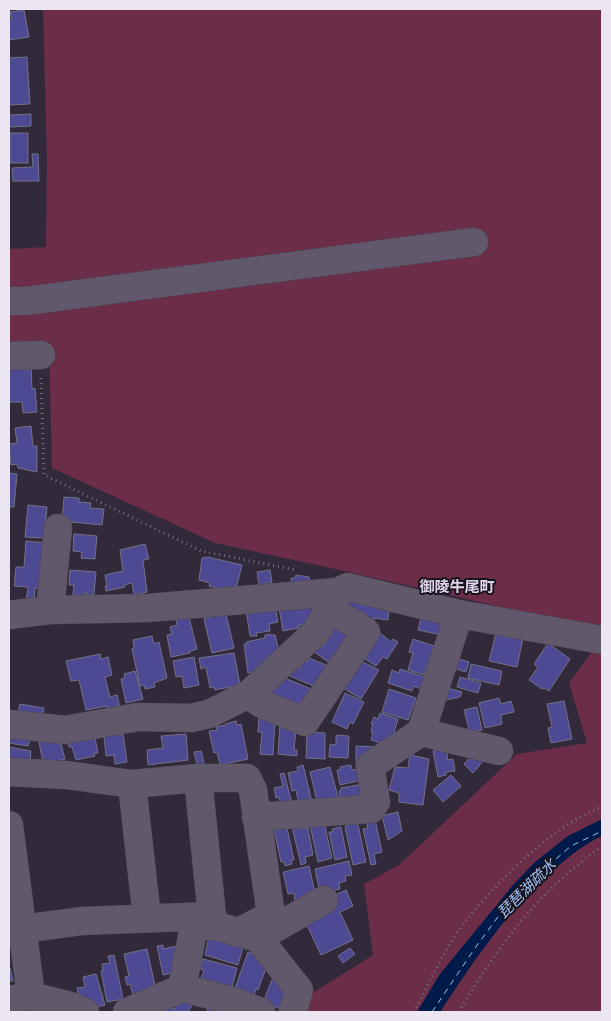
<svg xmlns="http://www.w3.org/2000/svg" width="611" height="1021" viewBox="0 0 611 1021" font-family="'Noto Sans','Noto Sans JP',sans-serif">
	<rect width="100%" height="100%" fill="#32293a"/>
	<path fill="#6c2d49" d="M43,9H602V630L340,570L215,543L52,468L49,346L9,347V249L46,247L47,161Z
		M602,638V1012H307L311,994L373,955L364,884L399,865L517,754L587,743L569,683Z"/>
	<path fill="#001a49" d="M602,819V836C582,845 566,859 549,874C505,914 472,963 440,1012H417L440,974L513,885L535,862L568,836Z"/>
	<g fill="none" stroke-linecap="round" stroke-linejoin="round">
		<path stroke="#a0c2fb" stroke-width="1" stroke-dasharray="6 5" stroke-linecap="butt" d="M432,1012L475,948L503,910L542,871L571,846L602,831"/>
	</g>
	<path fill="#4e4993" stroke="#717287" d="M24,10L29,37L9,40V20L12,19L10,12Z
		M27,57L30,104L9,105V58Z
		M31,114V126L9,127V115Z
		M10,133H28V163H10Z
		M32,154H38L39,181H13L12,168L33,167Z
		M31,362L32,389L35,388L37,412L23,413L22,402H9V367Z
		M31,426L33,446H37V472L18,468L17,464L11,465L9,444L17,443L15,428Z
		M9,473L17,474L14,507H9Z
		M64,497L79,498V502L91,503L90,508L104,509L102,525L62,521Z
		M28,505L47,507L44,538L25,537Z
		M74,534L97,536L95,559L81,558L82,552L73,551Z
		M26,541L45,543L41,589L35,588L34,602L26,601L28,587L14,586L16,567H24Z
		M145,544L149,559L143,560L147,592L134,595L132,583L124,585L125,587L106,591L105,586H107L105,575L123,571L120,550Z
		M208,557L242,565L236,589L226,587V590L209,586L210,583L199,580L202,558Z
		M70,570L96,572L94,594L92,595H87V593H84V596L73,595L74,585H69Z
		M270,570L272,582L259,585L257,572Z
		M296,575L309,577L311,584L293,586L291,578H295Z
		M346,596L390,602L388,620L374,618V621L365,620L366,614L350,612L344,605Z
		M323,604L316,622L299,625V628L283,631L279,608Z
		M275,606L278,622L269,624L270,631L256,633L257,636H250L246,610Z
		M423,611L452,621L446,636L418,630Z
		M210,613L226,614L234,648L212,653L204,619L211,617Z
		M189,617L197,649L190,651V653L171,657L167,635L172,634L170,627L177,625L176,620Z
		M340,621L356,633L334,666L313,651L318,643L323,647Z
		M375,629L391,642L393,639L398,642L387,659L383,657L376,666L365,659L378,639L371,635Z
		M496,633L523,638L517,667L489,661Z
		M270,634L271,635H275L280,656L267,657L269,663L264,670L248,673L244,644H247L246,642L265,638V635Z
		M152,636L154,644L159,642L167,678L154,683L155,687L145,689L144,685L140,686L132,649L134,648L133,640Z
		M413,639L434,646L424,675L408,670L413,653L409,652Z
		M548,643L570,659L549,691L544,688L542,689L529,680L538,667L534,664Z
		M234,653L240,685L215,690L214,687L210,688L206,667L201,669L199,658Z
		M100,654L101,659L108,657L112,675L105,677L110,697L117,695L121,712L109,715L107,706L86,710L79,680L71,681L66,661Z
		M194,657L199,685L184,688L182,676L176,677L173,661Z
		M309,658L333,668L318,688L281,672L290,665L300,669L303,660L307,662Z
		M456,658L469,662L466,672L453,668Z
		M361,661L379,670L361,699L340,686Z
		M471,664L502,671L499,685L468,678Z
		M400,669L427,678L423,690L414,686L412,691L388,683L392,670L399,673Z
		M135,671L143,699L126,703L121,679L125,678L124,674Z
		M277,675L316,691L314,696L307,693L303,703L300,702L297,708L268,696Z
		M460,677L481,683L478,693L457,687Z
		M444,687L462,692L460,697L446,700L440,698Z
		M389,689L416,698L408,720L382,712Z
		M345,693L364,702L353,724L350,722L347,729L332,722Z
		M499,698L501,704L511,701L514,712L501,715L502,724L485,728L479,703Z
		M564,701L572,739L551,743L548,728L552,727L547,704Z
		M20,704L44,708L42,722L17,718Z
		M477,707L482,730L470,733L464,710Z
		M380,713L398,719L390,746L371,740L373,733L371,732L373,724H371L374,717L378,719Z
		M259,717L275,719L273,755L260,754L262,732H258Z
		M236,721L237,725L241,724L248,759L220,765L217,752L214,753L209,731L217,730L216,727L225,725V724Z
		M280,724L296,729L294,750H297V756L278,754Z
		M307,732L325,733V759L306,758Z
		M9,733L30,739L28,746L9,743Z
		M94,733L98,753H94L95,756L76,760L72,747H69L67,740Z
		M123,734L127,762L115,764L114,755L106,756L104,736Z
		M186,734L188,760L148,765L147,750L163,748L161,736Z
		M336,735L349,736L348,758L329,757L330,744L336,745Z
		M38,738L60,740L65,759L46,763L43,762Z
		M356,746L377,747L365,765H356Z
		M9,747L31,751L30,762L9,759Z
		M446,749L448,760L453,759L455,771L446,772V775L438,777L433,751Z
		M201,751L205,767L198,769L194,752Z
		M475,752L484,760L473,773L464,764Z
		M410,755L429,759L423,805L399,802V793L389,790L395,767L408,768Z
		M303,765L312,802L299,805L296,790L292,791L288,773L298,771L297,767Z
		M351,765L352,770L359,769L362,780L340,785L337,770H340V767Z
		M330,767L338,797L328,800L318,805L310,772Z
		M284,773L292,803L281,806L279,797L276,798L274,788L283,786L280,774Z
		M451,775L461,786L443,802L433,790Z
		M364,784L367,798L341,801L339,791L341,790V788Z
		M398,812L402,831L388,840L382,816Z
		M375,819L382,852L374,854L376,864L371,865L363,829L368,828L366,821Z
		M299,820L301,829L308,828L313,855L305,857L306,863L301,865L291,822Z
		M357,820L366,862L353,865L345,827L347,826V822Z
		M324,822L332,858L318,862L310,825Z
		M341,827L347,857L335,860L329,832H333L332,829Z
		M287,828L294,860H291L292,864L285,866L284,862H281L274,830Z
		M349,861L352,875L345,876L346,881L339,883L340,889L320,893L315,869Z
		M309,866L316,897L295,902L294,893L288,894L283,872Z
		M346,890L353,906L340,912L353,940L321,955L306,923L334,910L329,898Z
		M209,937L243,947L238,965L205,955Z
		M163,945V949L177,946L179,956L173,957L177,972L163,975L157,946Z
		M350,948L355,954L343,963L338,956Z
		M147,949L156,990L133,995L130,984L127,985L125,977L129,976L124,954Z
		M248,952L269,960L258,990L256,989L253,998L234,991Z
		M114,955L123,999L107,1002L101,971H103L102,964L110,963L108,956Z
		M203,959L237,968L232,987L201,979L204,970L200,969Z
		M9,968H10L13,981H9Z
		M96,974L105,1005L96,1007L80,1002L77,988L85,987L83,977Z
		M274,975L289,990L283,1006L278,1008L263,1002Z
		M195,1000L188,1012H161L162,1007L175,1009L178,1001Z
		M208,1007L231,1012H207Z"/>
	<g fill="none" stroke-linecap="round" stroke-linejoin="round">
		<defs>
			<path id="minor" d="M9,301H26L474,242
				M9,356L41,355
				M50,610L58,528
				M9,615L50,610L148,608L337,592
				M249,694L260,703L305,722L366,632L329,608
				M9,724L65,730L138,717L191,718L209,714L249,694L316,632L337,592L348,587L459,614L602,640
				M421,732L499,751
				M9,772L66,775L132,784L198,778H247L253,790L271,915L237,933
				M132,784L147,918
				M256,817L371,809L376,802L370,766L421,732L459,614
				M9,825L31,996
				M22,929L82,921L212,916L198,778
				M258,938L324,900
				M182,988L194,926H217L258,938L299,990L293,1012
				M9,1000L31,996L71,1006L85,1012
				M127,1012L182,988L230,1000L261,1012"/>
		</defs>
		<use href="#minor" stroke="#4c4553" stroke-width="29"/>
		<path stroke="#746c7b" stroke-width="3" stroke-dasharray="1 4" stroke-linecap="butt" d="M41,378L44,475L201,551L296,570
			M414,1012C430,982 444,949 465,922C491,888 538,842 575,820C584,815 593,811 602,806
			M459,1012C491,958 528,904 578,865C586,858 593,851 602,847"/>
		<use href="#minor" stroke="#61586b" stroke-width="28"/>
	</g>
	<g text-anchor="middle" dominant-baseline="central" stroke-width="4" stroke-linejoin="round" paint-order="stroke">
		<g font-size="15" font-weight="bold" fill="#e0d5ec" stroke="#18141c">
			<text x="457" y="586">御陵牛尾町</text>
		</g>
		<g font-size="15" font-style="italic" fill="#a0c2fb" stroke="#18141c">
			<text transform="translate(526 888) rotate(-45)">琵琶湖疏水</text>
		</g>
	</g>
	<rect width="611" height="1021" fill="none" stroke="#ece6f2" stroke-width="20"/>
</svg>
